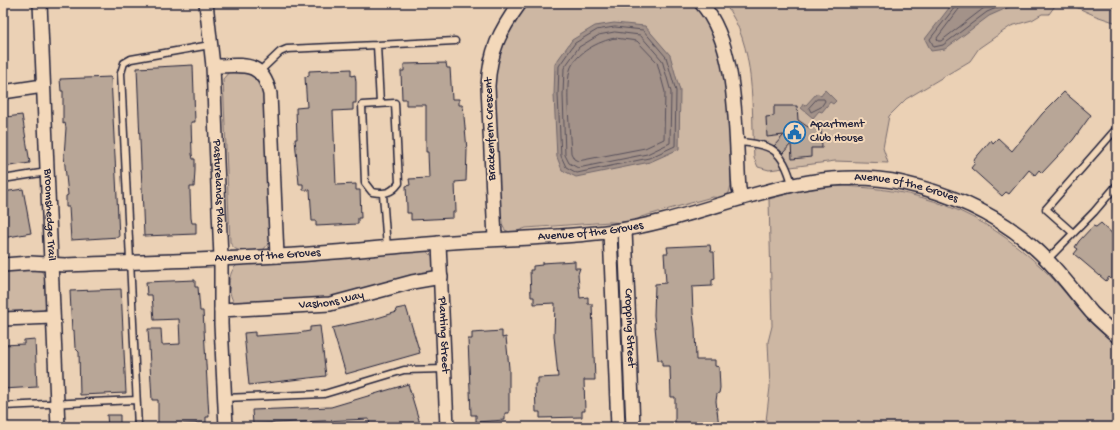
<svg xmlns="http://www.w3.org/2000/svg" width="1120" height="430" viewBox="0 0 1120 430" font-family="'Gochi Hand',sans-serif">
	<rect width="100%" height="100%" fill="#ebd1b5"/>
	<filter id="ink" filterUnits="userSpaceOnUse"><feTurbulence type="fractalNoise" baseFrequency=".025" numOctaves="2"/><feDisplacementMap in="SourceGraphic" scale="8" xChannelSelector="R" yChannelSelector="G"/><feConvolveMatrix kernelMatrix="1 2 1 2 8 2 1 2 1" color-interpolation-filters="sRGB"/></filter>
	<g filter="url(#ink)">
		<path fill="#cdb7a3" stroke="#786c6f" d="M529,3H691C735,44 729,129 731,185L729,193L722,198L712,197L641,217L635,222L627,223L610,222L526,228L512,233L505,230L501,223C499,189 497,154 496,119C495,101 492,80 497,61C502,40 514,18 529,3Z
			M724,3H1063H1057L1049,14H1042L1032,20L1011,26L979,48L970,61L906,99L889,116L883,148L888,163L835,161L769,170L758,167L754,158C751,106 757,46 724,3Z
			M1067,3H1115L1117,5V23L1096,16Z
			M247,70L264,85L270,242L263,250C252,251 235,255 230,242L223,79L229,72Z
			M837,186C920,188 980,210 1041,267C1059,283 1073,304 1089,321C1098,330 1108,338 1117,346V427H751V422L766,421L770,387L768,342L772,326L769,199L803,190Z
			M419,250C432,250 438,261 432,272L342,298L236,305C227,296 226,270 239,264L313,261Z
			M40,269L46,278L47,303L45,309L38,313L3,316V270Z"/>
		<path fill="#a39289" stroke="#6f656a" d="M953,3H1018L989,16L945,49L931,51L925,39Z
			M614,23L645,26L670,55L680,91L679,149L650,162L576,177L562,170L557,157L554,95L555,64L572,40L595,26Z
			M825,90L836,101L833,104L830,102L822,112L819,111L813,118L801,108L803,104L806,105L817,93L821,96Z"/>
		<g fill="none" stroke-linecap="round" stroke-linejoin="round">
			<path stroke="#564f5a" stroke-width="1" d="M956,3L955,7L930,39L934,47L943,45L987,12L1008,3
				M961,3L959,9L937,38L938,41H941L984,8L995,3
				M615,27L643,30L666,57L676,91L675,146L649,158L577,173L566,167L561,156L558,95L559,66L575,43L597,30Z
				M615,32L640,35L662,60L671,92L670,143L647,154L578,168L569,163L565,155L563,95L564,68L579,47L599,35Z
				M615,38L637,41L657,62L665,92L664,139L645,148L578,161L574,159L571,153C570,133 565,89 570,70C575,53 599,41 615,38Z
				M817,99H824L825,101L821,107L811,112L809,108Z"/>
		</g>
		<path fill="#b8a697" stroke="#22223b" d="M446,63L447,68H450L452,99H459V105H463L467,150L466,181L455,182L456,212H453V218L411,220V213H407V207L406,186L410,185L409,179L429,178L428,152H426V105H406V99H402L401,71H404V64Z
			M193,65L195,122H191L192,154L193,159H195V170L194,187H190V192L191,218L192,223H196V234L144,236L137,68Z
			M351,69V76L355,75L356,82V103H353V110L333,111L336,185L356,184V190H360L361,218H358V224L316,226V221H312L310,190H303V184H299L295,139H297L296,108L307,107L305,77L309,76V71Z
			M111,77L119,237L71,240L69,207H66V196L68,195L64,156L66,128L65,123L63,124V91H61L60,79Z
			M1064,92L1091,115L1073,140L1042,173L1039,170L1035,175L1029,170L1009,194L1006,192L1002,196L971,168L975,163L973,161L991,140L993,143L998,138L1012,151L1042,114Z
			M774,106H797L798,120L808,127H821L822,148H811V157L792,159L791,144L783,153L774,146L784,135L767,137L766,117L774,116Z
			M22,115L30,163L3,167V120H7L6,117Z
			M23,189L31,233L3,238V192Z
			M1101,223L1117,238V274L1112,280L1109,277L1106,281L1074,254L1078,249L1075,247L1079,241L1093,226L1096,227Z
			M710,245L711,252H714L715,279L712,280V286L692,287L693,313L695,328L696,360H715V366L719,367L720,388L719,393L717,394L716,401L719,427H675V397H671L670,366H662V360H658L654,315L655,284L666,283L664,253H668L667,247Z
			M575,261V268H580L578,274L580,298L588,297V304H592L595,380H584L585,411H582V417L540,418V412H536L535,384H538V378L558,377L554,336L555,303L534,304V297H531L530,270H533V266L542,265V263Z
			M195,280V287H198L200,311H203L209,417H206V423L158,426V400H152L148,329H161L162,345L180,344L179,319L154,320L152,295H147L146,282Z
			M121,289L126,393L80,395L79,352L75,348L74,330L72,331L70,291Z
			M406,307L420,353L346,374L332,328L374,319L397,312L396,309Z
			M320,326L326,376L249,385L244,333L255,332V336L298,333L310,331V327Z
			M502,331V338L506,337L509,368V413H505V420L476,422V415H471L468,339H472V333Z
			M35,339L37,387L3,389V345L24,344V340Z
			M408,384L421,427H370L369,419L253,424L252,410L331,407Z
			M107,415H120V427H108Z"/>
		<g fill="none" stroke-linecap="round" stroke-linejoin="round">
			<defs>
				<path id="lane" d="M260,71L280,52L287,49L377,45
					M395,103L399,183C391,194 384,194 372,192L365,183L362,105Z
					M380,104L377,45L455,41
					M736,142C771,143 783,150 792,184
					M3,179L47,172
					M383,194L387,248
					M1073,233L1046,209L1117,128
					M1047,260L1094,212L1117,185
					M224,398L324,394L404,370L445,369
					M3,406L136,400
					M138,427L121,73L124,63L131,59L210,45"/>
				<g id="street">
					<path id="s1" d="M40,3L58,427"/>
					<path id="s2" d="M206,3L213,66L221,258V324L226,427"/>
					<path d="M701,3C739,45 735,134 739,189L742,198"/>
					<path d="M213,66C242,66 262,59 270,94L277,256"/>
					<path d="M3,92L43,86"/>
					<path id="s3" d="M625,230L633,427"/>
					<path d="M610,232L618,427"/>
					<path d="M495,239L488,86C490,51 499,32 520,3"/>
					<path id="s4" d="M439,243L447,427"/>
					<path id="s5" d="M3,265L30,263L65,265C136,262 207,260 278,256C332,253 386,247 440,243C497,238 556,239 613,231C710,218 802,161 903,183C952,194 1000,216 1037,250C1058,269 1074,292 1092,313C1100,321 1109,329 1117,336"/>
					<path id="s6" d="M221,310L330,304L412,282L441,277"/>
					<path d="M3,319L53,317"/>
				</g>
			</defs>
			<use href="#lane" stroke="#22223b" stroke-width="9"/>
			<use href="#street" stroke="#22223b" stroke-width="16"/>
			<use href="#lane" stroke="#f3d8ba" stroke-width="6"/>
			<use href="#street" stroke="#f3d8ba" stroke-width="13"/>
		</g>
	</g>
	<defs>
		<symbol id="civic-ring" viewBox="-11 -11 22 22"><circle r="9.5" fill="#f3d8ba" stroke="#1f6fb2" stroke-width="1.5"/><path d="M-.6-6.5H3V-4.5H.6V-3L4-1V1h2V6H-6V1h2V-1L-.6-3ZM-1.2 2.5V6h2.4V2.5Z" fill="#1f6fb2"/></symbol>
	</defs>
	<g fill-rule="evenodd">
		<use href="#civic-ring" x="782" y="120" width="25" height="25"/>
	</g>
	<g text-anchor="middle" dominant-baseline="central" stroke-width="4" stroke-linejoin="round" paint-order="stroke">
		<g font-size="12" fill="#22223b" stroke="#f3d8ba" text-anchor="start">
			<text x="810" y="125">Apartment<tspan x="810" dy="14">Club House</tspan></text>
		</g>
		<g font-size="12" fill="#22223b" stroke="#f3d8ba">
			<text transform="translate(491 129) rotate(-92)">Brackenfern Crescent</text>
			<text stroke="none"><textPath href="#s2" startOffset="184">Pasturelands Place</textPath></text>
			<text stroke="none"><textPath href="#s5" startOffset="912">Avenue of the Groves</textPath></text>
			<text stroke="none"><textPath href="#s1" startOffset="212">Broomshedge Trail</textPath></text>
			<text stroke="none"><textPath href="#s5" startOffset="589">Avenue of the Groves</textPath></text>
			<text stroke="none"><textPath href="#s5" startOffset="265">Avenue of the Groves</textPath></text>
			<text stroke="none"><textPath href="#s6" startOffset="111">Vashons Way</textPath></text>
			<text stroke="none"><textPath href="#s3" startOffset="98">Cropping Street</textPath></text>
			<text stroke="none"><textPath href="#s4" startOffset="92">Planting Street</textPath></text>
		</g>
	</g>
	<rect width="1120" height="430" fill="none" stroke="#f3d8ba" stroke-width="16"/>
	<rect x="8" y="8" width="1104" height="414" fill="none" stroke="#22223b" stroke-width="1.5" filter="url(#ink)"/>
</svg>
